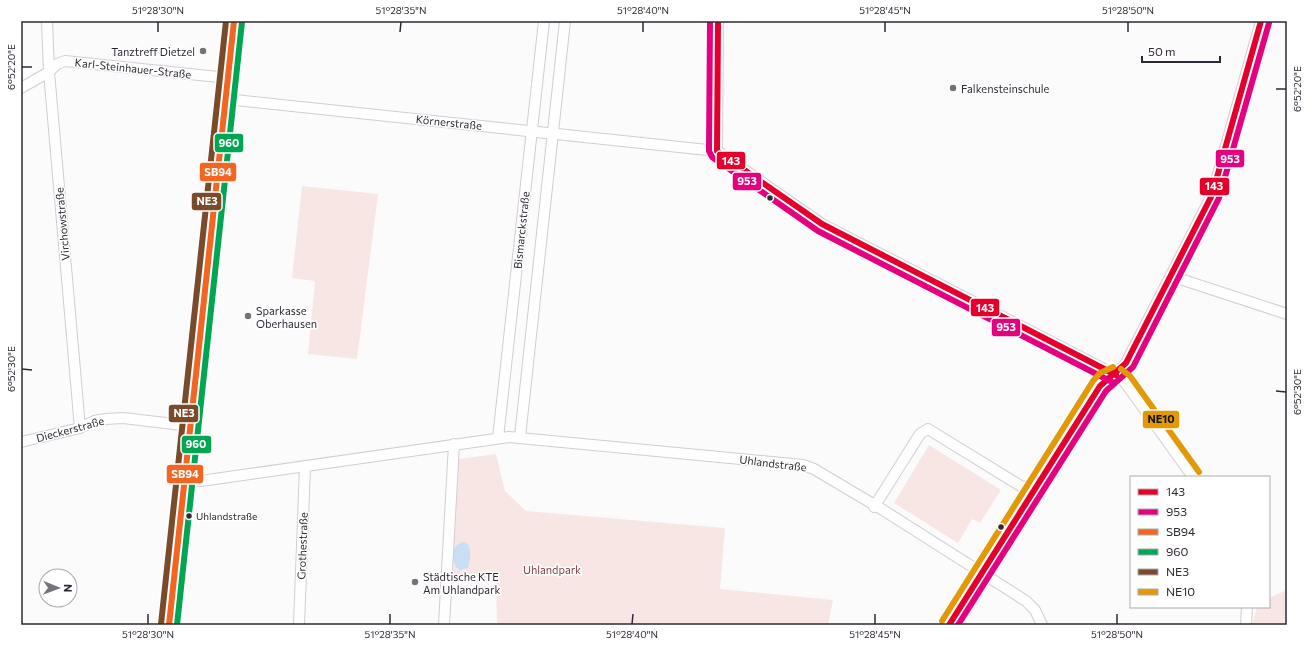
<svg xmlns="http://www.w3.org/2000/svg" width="1308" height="646" viewBox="0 0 1308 646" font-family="Commissioner,sans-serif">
	<rect width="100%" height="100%" fill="#fbfbfb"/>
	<path fill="#f8e6e5" d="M302,186L378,194L357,359L308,354L315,281L292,278Z
		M929,445L1001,490L980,523L972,519L958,543L894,503Z
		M496,454L505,491L526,511L725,528L720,589L833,600L828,625H497L496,577L449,578L452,460Z
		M1287,590V625H1252L1257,607H1269V598Z"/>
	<path fill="#c9dff6" d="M462,542L467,543C472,550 470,560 468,568L460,570L456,567C452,557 451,547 462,542Z"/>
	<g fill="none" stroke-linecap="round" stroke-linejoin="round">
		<defs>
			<path id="minor" d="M47,21L49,72L80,428
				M21,88L49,72L57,64L65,61L228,78
				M226,99L717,151L822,224L1116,375L1124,381L1193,477
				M717,151L718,21
				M1171,276L1287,314
				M520,437L565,21
				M498,438L544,21
				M21,442L80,428L94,421L106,419L123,418L191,426
				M185,479L201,481L509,437L803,465L814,469L883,510L1026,601L1035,610L1042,625
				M874,507L920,434L928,429L1032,493
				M299,625L305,466
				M444,625L454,444
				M949,625L1100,386C1108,376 1118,374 1126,363L1212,195L1261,21
				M1246,625L1247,607"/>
			<path id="tertiary" d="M169,625L234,21"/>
		</defs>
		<use href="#minor" stroke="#d1cdd3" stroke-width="12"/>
		<use href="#tertiary" stroke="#d1cdd3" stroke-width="14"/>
		<use href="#minor" stroke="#fefefe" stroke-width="10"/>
		<use href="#tertiary" stroke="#fefefe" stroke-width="12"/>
		<defs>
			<path id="bus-1" d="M718,21L717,151L822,224L1116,375
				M949,625L1100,386L1126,363L1212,195L1261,21"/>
			<path id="bus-2" d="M710,21L709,151L712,157L818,231L1112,382
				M958,625L1106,391L1133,367L1219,198L1269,23"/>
			<path id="bus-3" d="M169,625L234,21"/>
			<path id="bus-4" d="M177,625L242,22"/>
			<path id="bus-5" d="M161,624L226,21"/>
			<path id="bus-6" d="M1121,369L1130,376L1199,472
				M942,621L1093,381L1100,373L1113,367"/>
		</defs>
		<use href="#bus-1" stroke="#fff" stroke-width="9"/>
		<use href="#bus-2" stroke="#fff" stroke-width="9"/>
		<use href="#bus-3" stroke="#fff" stroke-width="9"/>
		<use href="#bus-4" stroke="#fff" stroke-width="9"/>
		<use href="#bus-5" stroke="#fff" stroke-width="9"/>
		<use href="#bus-6" stroke="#fff" stroke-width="9"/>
		<use href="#bus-1" stroke="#e4002b" stroke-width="6"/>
		<use href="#bus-2" stroke="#e5007d" stroke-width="6"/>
		<use href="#bus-3" stroke="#f26522" stroke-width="6"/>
		<use href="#bus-4" stroke="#00a651" stroke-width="6"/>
		<use href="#bus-5" stroke="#7a4b2a" stroke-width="6"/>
		<use href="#bus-6" stroke="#e39905" stroke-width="6"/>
	</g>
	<path fill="none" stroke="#302834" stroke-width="1.5" d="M158,32V22M400,32L401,22M643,32V22M885,32V22M1128,32V22M22,67H32M1276,89H1286M22,369L32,370M1276,391L1286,392M148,624V614M390,624V614M632,624L633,614M875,624V614M1117,624V614"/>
	<g fill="#77727a" stroke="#fff" stroke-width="1.5">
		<circle cx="203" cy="51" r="4"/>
		<circle cx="953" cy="88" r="4"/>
		<circle cx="248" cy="316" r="4"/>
		<circle cx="415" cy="582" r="4"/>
	</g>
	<g fill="#302834" stroke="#fff" stroke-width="1.5">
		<circle cx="770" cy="198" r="3.5"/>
		<circle cx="189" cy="516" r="3.5"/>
		<circle cx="1001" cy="527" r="3.5"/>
	</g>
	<g text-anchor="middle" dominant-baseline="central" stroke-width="3" stroke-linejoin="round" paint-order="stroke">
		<g font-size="10" fill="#302834" stroke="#fff" text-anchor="start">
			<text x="196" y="516">Uhlandstraße</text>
		</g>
		<g font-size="11" fill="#302834" stroke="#fff" text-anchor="start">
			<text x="195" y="51" text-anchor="end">Tanztreff Dietzel</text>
			<text x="961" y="88">Falkensteinschule</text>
			<text x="256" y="310">Sparkasse<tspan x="256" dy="13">Oberhausen</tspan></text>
			<text x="423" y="576">Städtische KTE<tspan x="423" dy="13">Am Uhlandpark</tspan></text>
		</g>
		<g font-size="11" fill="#302834" stroke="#fff">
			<text transform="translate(133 68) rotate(6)">Karl-Steinhauer-Straße</text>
			<text transform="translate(449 122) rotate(6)">Körnerstraße</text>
			<text transform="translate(62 224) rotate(-95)">Virchowstraße</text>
			<text transform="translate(521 230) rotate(-84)">Bismarckstraße</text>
			<text transform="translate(70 429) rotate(-15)">Dieckerstraße</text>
			<text transform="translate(773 463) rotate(7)">Uhlandstraße</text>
			<text transform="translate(302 546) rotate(-88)">Grothestraße</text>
		</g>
		<g font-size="11" fill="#7d3e41" stroke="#fff">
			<text x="552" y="569">Uhlandpark</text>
		</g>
	</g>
	<g stroke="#fff" stroke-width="1.5">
		<rect x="214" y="133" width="30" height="20" rx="4" fill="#00a651"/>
		<rect x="1215" y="149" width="30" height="19" rx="4" fill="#e5007d"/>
		<rect x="716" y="151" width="30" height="19" rx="4" fill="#e4002b"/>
		<rect x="199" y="162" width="38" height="20" rx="4" fill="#f26522"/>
		<rect x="732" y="172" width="30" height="19" rx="4" fill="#e5007d"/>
		<rect x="1199" y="177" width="31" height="19" rx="4" fill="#e4002b"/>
		<rect x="191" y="192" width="31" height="19" rx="4" fill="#7a4b2a"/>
		<rect x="970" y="298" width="30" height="19" rx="4" fill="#e4002b"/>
		<rect x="991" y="318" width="30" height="19" rx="4" fill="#e5007d"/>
		<rect x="168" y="404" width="31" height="19" rx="4" fill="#7a4b2a"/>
		<rect x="1142" y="410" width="38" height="19" rx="4" fill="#e39905"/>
		<rect x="181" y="435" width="31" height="19" rx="4" fill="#00a651"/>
		<rect x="166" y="464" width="38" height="20" rx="4" fill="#f26522"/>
	</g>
	<g font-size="11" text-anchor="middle" font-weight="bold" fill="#fff">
		<text x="229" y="147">960</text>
		<text x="1230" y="163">953</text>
		<text x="731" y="165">143</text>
		<text x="218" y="176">SB94</text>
		<text x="747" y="185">953</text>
		<text x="1214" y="190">143</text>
		<text x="207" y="205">NE3</text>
		<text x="985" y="312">143</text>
		<text x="1006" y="331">953</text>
		<text x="184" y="417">NE3</text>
		<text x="196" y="448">960</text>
		<text x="185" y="478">SB94</text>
	</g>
	<g font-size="11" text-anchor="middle" font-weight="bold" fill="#111">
		<text x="1161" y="423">NE10</text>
	</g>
	<rect width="1308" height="646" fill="none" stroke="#ffffff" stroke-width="44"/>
	<rect x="1130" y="476" width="140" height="132" fill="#ffffff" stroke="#aca9ae"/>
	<rect x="1138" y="489" width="20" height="6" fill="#e4002b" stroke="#aca9ae"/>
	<text x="1166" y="496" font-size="12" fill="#302834">143</text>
	<rect x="1138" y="509" width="20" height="6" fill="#e5007d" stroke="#aca9ae"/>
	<text x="1166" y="516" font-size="12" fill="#302834">953</text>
	<rect x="1138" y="529" width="20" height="6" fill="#f26522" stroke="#aca9ae"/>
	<text x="1166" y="536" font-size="12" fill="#302834">SB94</text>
	<rect x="1138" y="549" width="20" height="6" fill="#00a651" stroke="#aca9ae"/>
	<text x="1166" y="556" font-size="12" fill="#302834">960</text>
	<rect x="1138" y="569" width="20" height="6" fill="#7a4b2a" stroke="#aca9ae"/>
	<text x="1166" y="576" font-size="12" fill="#302834">NE3</text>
	<rect x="1138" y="589" width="20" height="6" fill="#e39905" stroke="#aca9ae"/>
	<text x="1166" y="596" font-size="12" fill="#302834">NE10</text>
	<g transform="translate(58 588) rotate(91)"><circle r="19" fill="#ffffff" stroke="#aca9ae"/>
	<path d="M0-3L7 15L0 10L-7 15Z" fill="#77727a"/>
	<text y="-6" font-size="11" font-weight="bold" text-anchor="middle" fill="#302834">N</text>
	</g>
	<path d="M1142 56v6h78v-6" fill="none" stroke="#302834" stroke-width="2"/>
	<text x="1148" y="56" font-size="12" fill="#302834" stroke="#ffffff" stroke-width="3" paint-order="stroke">50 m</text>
	<rect x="22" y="22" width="1264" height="602" fill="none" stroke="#302834" stroke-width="1.5"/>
	<g font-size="10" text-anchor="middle" fill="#302834">
		<text x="158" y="14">51°28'30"N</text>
		<text x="401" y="14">51°28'35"N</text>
		<text x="643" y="14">51°28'40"N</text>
		<text x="885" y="14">51°28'45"N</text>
		<text x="1128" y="14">51°28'50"N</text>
		<text transform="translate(11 67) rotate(-90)" y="4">6°52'20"E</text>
		<text transform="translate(1297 89) rotate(-90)" y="4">6°52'20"E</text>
		<text transform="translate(11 369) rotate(-90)" y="4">6°52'30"E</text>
		<text transform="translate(1297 392) rotate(-90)" y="4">6°52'30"E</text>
		<text x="148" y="638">51°28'30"N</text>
		<text x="390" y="638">51°28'35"N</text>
		<text x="632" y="638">51°28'40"N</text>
		<text x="875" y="638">51°28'45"N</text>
		<text x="1117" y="638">51°28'50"N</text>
	</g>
</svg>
